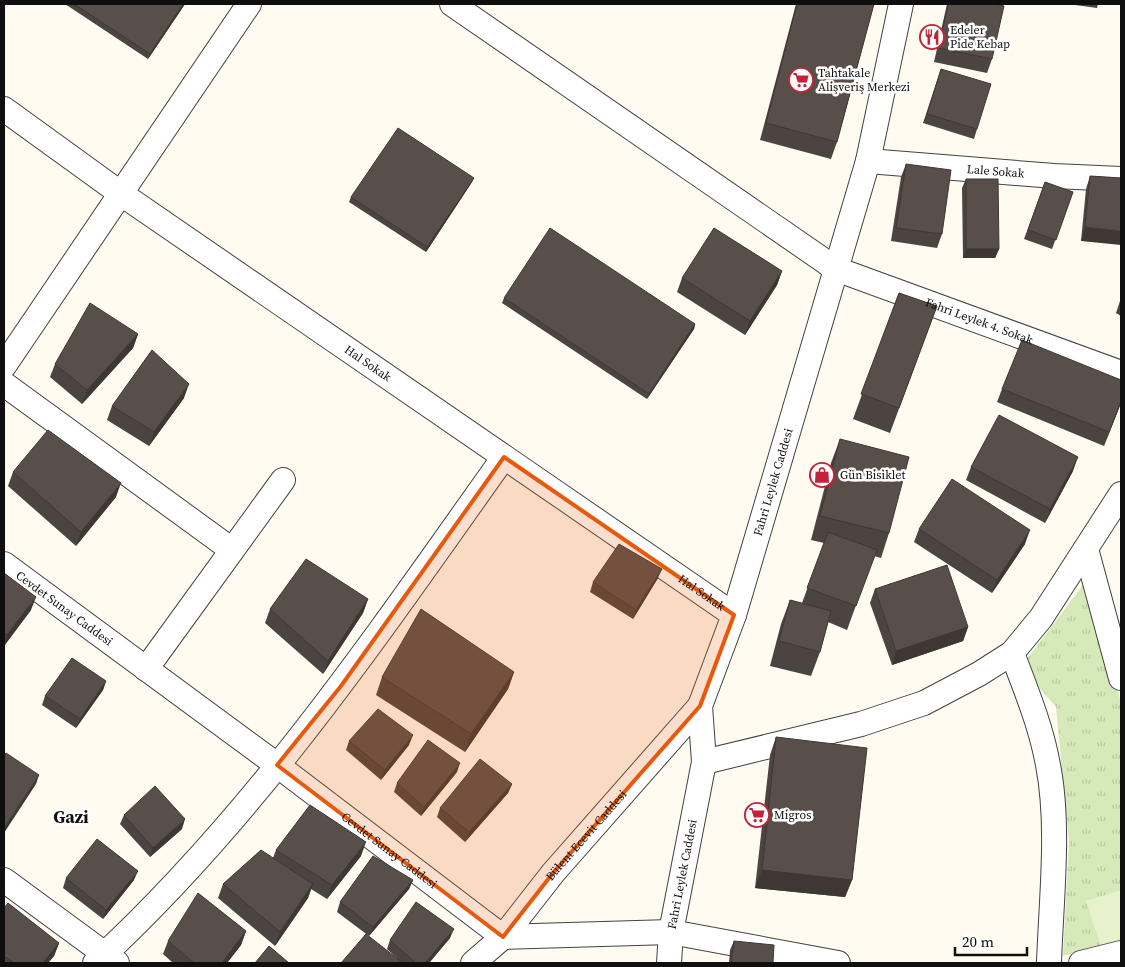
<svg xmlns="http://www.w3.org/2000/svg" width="1125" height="967" viewBox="0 0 1125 967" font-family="'Source Serif 4',serif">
	<defs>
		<pattern id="park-tufts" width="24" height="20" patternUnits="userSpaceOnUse" patternTransform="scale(1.25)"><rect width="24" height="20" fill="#d6eab9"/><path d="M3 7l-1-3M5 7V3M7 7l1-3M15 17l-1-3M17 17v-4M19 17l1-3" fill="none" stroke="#b6c89e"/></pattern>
	</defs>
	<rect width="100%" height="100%" fill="#fffbf0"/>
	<path fill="url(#park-tufts)" d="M1086,581L1121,702V940L1063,956L1069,842L1056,707L1021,667Z"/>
	<path fill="#e7f1cb" d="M1121,890V940L1101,947L1086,901Z"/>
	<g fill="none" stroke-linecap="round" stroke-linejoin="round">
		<defs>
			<g id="minor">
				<path id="s1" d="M452,4L836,269L1121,373"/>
				<path id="s2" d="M4,109L120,193L734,615"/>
				<path id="s3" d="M868,161L1054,176L1121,179"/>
				<path d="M4,366L249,4"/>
				<path d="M4,384L232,550"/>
				<path d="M1086,549L1121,678"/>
				<path id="s4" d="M4,564L277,765L503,937L671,932L838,963"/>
				<path d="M1012,653C1026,690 1041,726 1048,765C1060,826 1051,901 1049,963"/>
				<path d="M146,669L283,480"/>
				<path d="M704,762L861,724L924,703L979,674L1012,653L1041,618L1121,494"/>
				<path d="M4,880L117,963"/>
				<path d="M95,963C256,815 378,634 504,457"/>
				<path id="s5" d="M473,963L503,937L553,873L700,706"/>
				<path id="s6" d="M669,963L671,932L704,762L700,706L734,615L868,161L901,4"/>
				<path d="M1081,963L1121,953"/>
			</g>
		</defs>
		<use href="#minor" stroke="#424242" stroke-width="26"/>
		<use href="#minor" stroke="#fff" stroke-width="24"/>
	</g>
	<path fill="#4c4440" d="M65,4H185L148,59Z
		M796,4H874L837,142L831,159L760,140Z
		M947,4H995L992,59L987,73L934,62Z
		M1068,4H1098L1097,8Z
		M941,69L977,129L974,139L923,123Z
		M906,164L942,234L937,248L891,241L901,177Z
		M1090,176L1121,178L1081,241L1086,189Z
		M966,179L999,249L995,258H963L962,188Z
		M472,182L426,252L349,202L351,197Z
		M1045,182L1073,192L1052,249L1024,239Z
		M782,271L777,285L745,335L677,292L682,278Z
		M899,293L937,306L890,433L853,419Z
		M504,298L695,324L694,329L647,399L502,303Z
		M1121,298V316L1116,313Z
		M138,334L133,348L82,404L50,377L55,364Z
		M1121,380V403L1104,446L997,402L1002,389Z
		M184,398L149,446L107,420L112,406Z
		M840,439L889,533L881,558L874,556L847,630L828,622L820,652L811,676L770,666L781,624L790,600L802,603L824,543L811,540L831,463Z
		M971,467L1073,471L1045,523L966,480Z
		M13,472L116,497L76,546L8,486Z
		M919,529L1025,544L992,593L914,542Z
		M4,573L31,610L4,646Z
		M658,578L633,619L590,592L593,582Z
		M875,589L968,627L963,641L892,665L870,603Z
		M368,599L363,613L323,674L265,623L270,609Z
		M514,672L508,689L465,752L376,695L382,677Z
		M106,681L103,690L76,728L42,705L45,696Z
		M776,737L852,880L845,897L755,888L770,755Z
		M349,741L409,745L381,780L346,750Z
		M457,772L421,816L394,792L397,783Z
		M512,784L508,793L465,842L437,817L440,808Z
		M124,815L182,829L150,857L120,824Z
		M276,850L361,856L327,899L311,889L308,898L275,946L218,898L223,884L273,858Z
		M66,878L134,880L103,919L63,888Z
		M413,880L409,889L369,936L337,912L340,902Z
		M4,908L59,943L54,956L48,963H4Z
		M246,931L241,945L227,963H173L163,954L168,941Z
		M450,938L429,963H341L399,960L387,949L390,940Z
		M734,941L773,963H729L730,950Z"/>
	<path fill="#3e3734" d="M183,4H185L148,59L150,54Z
		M474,178L472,182L426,252L427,247Z
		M1085,227L1121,231V245L1081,241Z
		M966,249H999L995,258H963Z
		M782,271L777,285L745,335L750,321Z
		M695,324L694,329L647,399L649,394Z
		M138,334L133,348L82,404L87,390Z
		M189,384L184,398L149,446L154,432Z
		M1121,401V403L1104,446L1109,432Z
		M1078,457L1073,471L1045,523L1050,509Z
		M121,483L116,497L76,546L81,532Z
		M1030,530L1025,544L992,593L997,580Z
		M662,569L658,578L633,619L636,610Z
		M36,597L31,610L4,646L7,635Z
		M368,599L363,613L323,674L328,661Z
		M968,627L963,641L892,665L896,651Z
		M514,672L508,689L465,752L471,734Z
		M106,681L103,690L76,728L80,719Z
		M413,735L409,745L381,780L385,770Z
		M460,763L457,772L421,816L424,807Z
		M39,775L36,784L4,833V828Z
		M512,784L508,793L465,842L469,832Z
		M185,819L182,829L150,857L153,848Z
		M366,842L361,856L327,899L332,885Z
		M762,870L852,880L845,897L755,888Z
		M138,871L134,880L103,919L106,910Z
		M413,880L409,889L369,936L373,927Z
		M313,884L308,898L275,946L280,932Z
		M454,929L450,938L429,963H425Z
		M246,931L241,945L227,963H222Z
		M59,943L54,956L48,963H43Z"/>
	<path fill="#584f4b" stroke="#3e3734" d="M74,4H183L150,54Z
		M797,4H874L837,142L766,123Z
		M948,4H995L1004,6L992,59L939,48Z
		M941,69L991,84L977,129L927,114Z
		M398,128L474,178L427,247L351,197Z
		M906,164L951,170L942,234L896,228Z
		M1090,176L1121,178V231L1085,227Z
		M966,179H998L999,249H966Z
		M1045,182L1073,192L1056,240L1028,230Z
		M550,228L695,324L649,394L504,298Z
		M714,228L782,271L750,321L682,278Z
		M899,293L937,306L899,408L861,394Z
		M90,303L138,334L87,390L55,364Z
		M1022,340L1121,380V401L1109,432L1002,389Z
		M152,350L189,384L154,432L112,406Z
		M999,415L1078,457L1050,509L971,467Z
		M48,430L121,483L81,532L13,472Z
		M840,439L909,457L889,533L820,516Z
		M952,479L1030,530L997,580L919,529Z
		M828,532L877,550L856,606L807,588Z
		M619,544L662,569L636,610L593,582Z
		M306,559L368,599L328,661L270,609Z
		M947,565L968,627L896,651L875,589Z
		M4,573L36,597L7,635L4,633Z
		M790,600L831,611L820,652L779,641Z
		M421,609L514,672L471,734L382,677Z
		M72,658L106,681L80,719L45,696Z
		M378,709L413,735L385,770L349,741Z
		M776,737L867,748L852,880L762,870Z
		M428,740L460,763L424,807L397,783Z
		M6,753L39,775L4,828V757Z
		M480,759L512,784L469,832L440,808Z
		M155,786L185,819L153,848L124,815Z
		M310,805L366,842L332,885L276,850Z
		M97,839L138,871L106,910L66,878Z
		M261,850L313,884L280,932L223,884Z
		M373,856L413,880L373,927L340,902Z
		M198,893L246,931L222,963H194L168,941Z
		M416,902L454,929L425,963H416L390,940Z
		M8,903L59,943L43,963H14L4,956V908Z
		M366,934L403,963H341Z
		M734,941L774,945L773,963H731Z
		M269,946L289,963H255Z"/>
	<path fill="#e8590c" fill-opacity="0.2" stroke="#e8590c" stroke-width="4" stroke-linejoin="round" d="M504,457L734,615L700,706L553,873L503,937L277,765L341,686Z"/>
	<defs>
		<symbol id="restaurant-ring" viewBox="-11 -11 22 22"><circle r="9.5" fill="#fff" stroke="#c12437" stroke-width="1.5"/><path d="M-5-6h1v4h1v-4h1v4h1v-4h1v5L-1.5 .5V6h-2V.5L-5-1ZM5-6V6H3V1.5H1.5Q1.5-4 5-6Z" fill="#c12437"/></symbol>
		<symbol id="supermarket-ring" viewBox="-11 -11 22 22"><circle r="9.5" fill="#fff" stroke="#c12437" stroke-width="1.5"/><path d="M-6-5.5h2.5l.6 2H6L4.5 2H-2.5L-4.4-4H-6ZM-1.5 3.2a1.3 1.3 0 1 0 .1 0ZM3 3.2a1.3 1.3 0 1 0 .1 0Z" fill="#c12437"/></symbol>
		<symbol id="shop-ring" viewBox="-11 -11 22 22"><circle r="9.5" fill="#fff" stroke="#c12437" stroke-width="1.5"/><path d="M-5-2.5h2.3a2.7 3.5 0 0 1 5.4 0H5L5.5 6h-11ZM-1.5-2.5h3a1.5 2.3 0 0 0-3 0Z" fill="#c12437"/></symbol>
	</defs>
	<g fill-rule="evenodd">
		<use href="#restaurant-ring" x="918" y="23" width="28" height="28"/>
		<use href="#supermarket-ring" x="787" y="66" width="28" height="28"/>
		<use href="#shop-ring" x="808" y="461" width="28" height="28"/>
		<use href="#supermarket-ring" x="743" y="801" width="28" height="28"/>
	</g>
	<g text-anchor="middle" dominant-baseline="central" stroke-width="5" stroke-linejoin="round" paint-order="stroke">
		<g font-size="12" fill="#0f0f0f" stroke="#fff" text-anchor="start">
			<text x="950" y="30">Edeler<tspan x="950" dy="14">Pide Kebap</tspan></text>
			<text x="818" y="73">Tahtakale<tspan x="818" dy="14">Alişveriş Merkezi</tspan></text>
			<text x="840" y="475">Gün Bisiklet</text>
			<text x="774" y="815">Migros</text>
		</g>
		<g font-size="12" fill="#0f0f0f" stroke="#fff">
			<text stroke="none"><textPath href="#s3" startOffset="128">Lale Sokak</textPath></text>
			<text stroke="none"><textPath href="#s1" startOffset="619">Fahri Leylek 4. Sokak</textPath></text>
			<text stroke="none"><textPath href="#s2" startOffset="444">Hal Sokak</textPath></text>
			<text stroke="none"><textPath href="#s6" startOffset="496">Fahri Leylek Caddesi</textPath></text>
			<text stroke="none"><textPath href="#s2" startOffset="849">Hal Sokak</textPath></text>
			<text stroke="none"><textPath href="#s4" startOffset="75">Cevdet Sunay Caddesi</textPath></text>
			<text stroke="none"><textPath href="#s5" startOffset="171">Bülent Ecevit Caddesi</textPath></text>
			<text stroke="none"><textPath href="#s4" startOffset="480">Cevdet Sunay Caddesi</textPath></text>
			<text stroke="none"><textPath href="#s6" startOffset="90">Fahri Leylek Caddesi</textPath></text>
		</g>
		<g font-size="18" font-weight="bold" fill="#0f0f0f" stroke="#fff">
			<text x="71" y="816">Gazi</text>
		</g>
	</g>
	<rect width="1125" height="967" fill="none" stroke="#0f0f0f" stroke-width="10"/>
	<path d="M955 947v8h72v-8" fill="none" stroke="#0f0f0f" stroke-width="2.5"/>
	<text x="962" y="947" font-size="15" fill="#0f0f0f" stroke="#ffffff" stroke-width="4" paint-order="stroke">20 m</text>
</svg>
